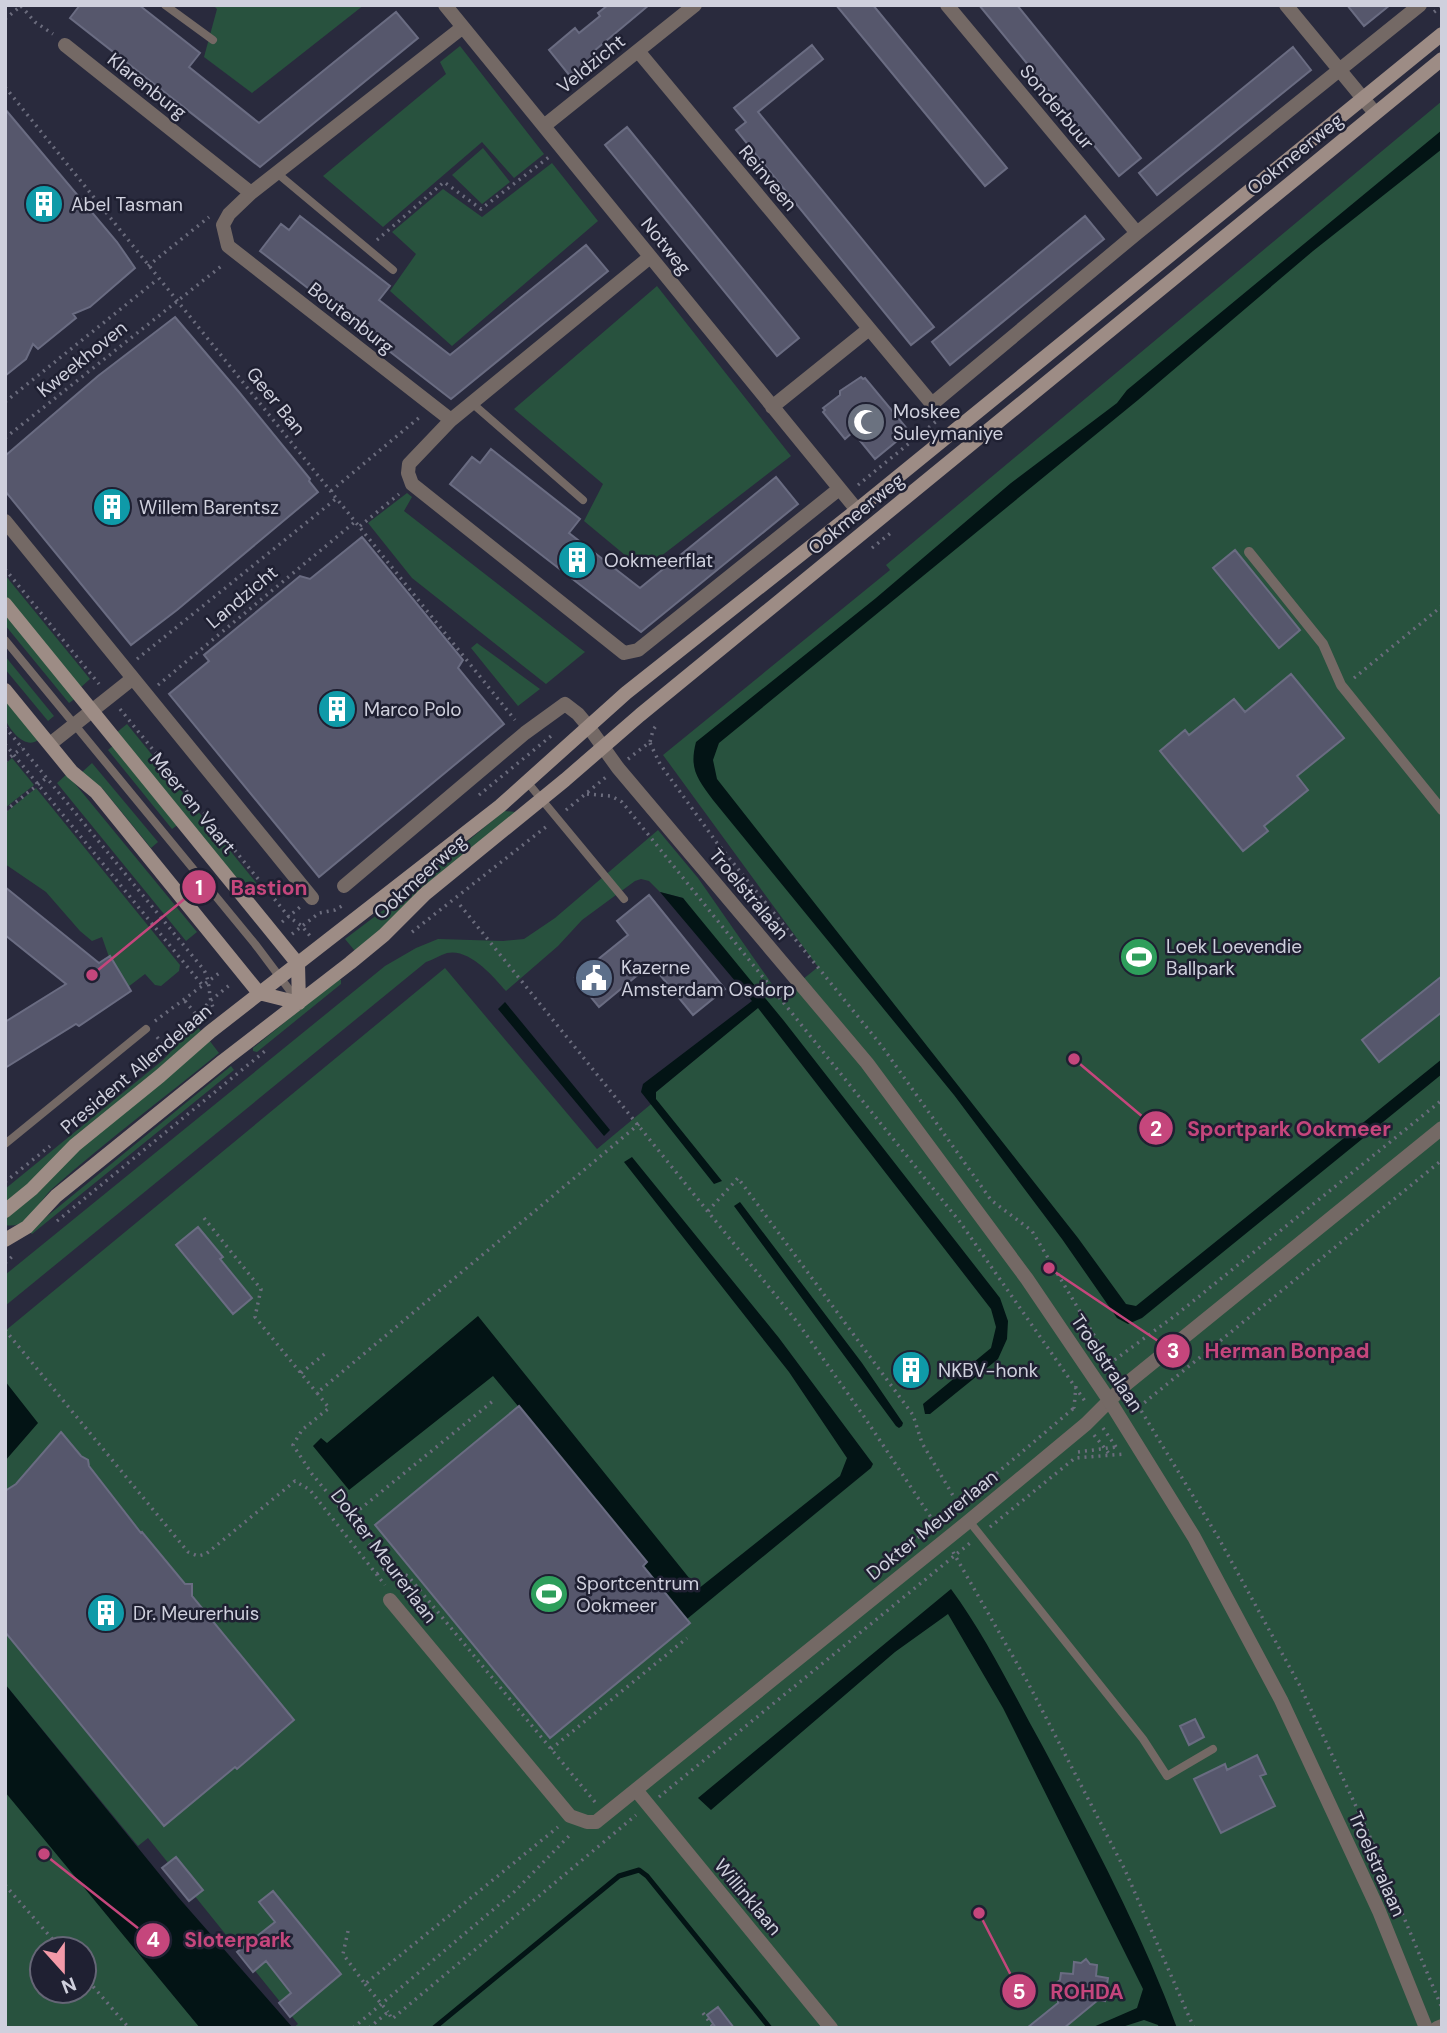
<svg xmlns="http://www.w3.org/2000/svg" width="1447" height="2033" viewBox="0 0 1447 2033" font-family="'DM Sans',sans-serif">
	<rect width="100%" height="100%" fill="#292a3d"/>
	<path fill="#28523e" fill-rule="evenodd" d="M213,5H364L252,93L204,57L217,9Z
		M460,46L544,154L514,178L482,142L383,227L323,176L446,74L440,62Z
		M1442,101V2028H293L298,2024L148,1838L138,1846L5,1684V1331L445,968L597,1149L656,1100V1092L757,1008L683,898L660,892L649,881L641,879L635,881L582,920L558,946L506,991C493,976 469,948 447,953C440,955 433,960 426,962L5,1306V1275L385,966L416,948L438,939L503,941L524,939L555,918L658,830L698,878L781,997L818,967L663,755L890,570L886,565Z
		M483,148L510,182L482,204L452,175Z
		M552,163L598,221L452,346L390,291L416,254L392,232L443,189L482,217Z
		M657,286L791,456L643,570L584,521L603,484L514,409Z
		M407,493L412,497L404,511L585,652L546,684L412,578L368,523Z
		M5,575L90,679L80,688L5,596Z
		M5,612L76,698L69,703L5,625Z
		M477,643L540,689L518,706L471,648Z
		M5,656L54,716L48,721L5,669Z
		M5,697L38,740C26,749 12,733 6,721C3,715 5,704 5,697Z
		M127,724L258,885L248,893L116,733Z
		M114,745L179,824L172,829L108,750Z
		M12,758L34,785L5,808V764Z
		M92,763L158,842L151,848L102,788L81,773Z
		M67,774L197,932L186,941L57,783Z
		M36,788L180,965L179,971L161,986L155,985L145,974L128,987L109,957L102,937L92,941L80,931L46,892L5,864V813Z
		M504,811L516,812L355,951L345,939L398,899Z
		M338,979L341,980V984L257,1052L253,1051V1048Z
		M196,1025L201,1031L5,1205V1189L163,1060Z
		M209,1040L219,1053C164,1098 106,1141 53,1188C37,1202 30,1230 5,1225V1218L79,1149Z
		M231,1066L234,1070L32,1234L29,1231Z
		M5,1758L223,2028H5ZM42,1949H84V1991H42Z"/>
	<path fill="#031415" d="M1442,130V149L1313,251L1138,400L719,743L713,760L717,779L1078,1238L1126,1304L1136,1306L1442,1059V1074L1142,1318L1128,1324L1117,1318L1062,1239L954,1095L713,800C697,778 689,769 696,742L876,598L1011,483L1117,403L1127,390Z
		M660,892L683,898L784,1021L1000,1298L1008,1321L1007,1339L998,1359L930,1414H925L923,1404L991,1348L996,1327L991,1309L758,1008L656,1092V1099L722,1181L714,1184L641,1092L643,1084L752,1001Z
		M505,1002L610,1130L604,1136L498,1009Z
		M632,1157L779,1338L873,1464L871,1468L687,1619L643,1566L647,1562L493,1376L349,1490L313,1446L321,1438L327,1443L478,1316L698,1589L840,1476L847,1458L789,1372L624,1162Z
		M740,1202L862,1363L903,1423L902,1426L899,1428L896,1426L734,1206Z
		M5,1381L38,1423L5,1461Z
		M951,1589C987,1638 1013,1693 1042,1745C1091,1837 1141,1931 1177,2028H1159L1158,2025L1144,2020L1119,2028H1091L1137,2008L1143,1989L1003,1708L948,1614L895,1652L711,1810L698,1798Z
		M5,1684L178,1897L293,2028H200L5,1792Z"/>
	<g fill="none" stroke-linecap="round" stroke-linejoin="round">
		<path stroke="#031415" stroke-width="5" d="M434,2028L619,1876L639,1870L647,1876L770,2028"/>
	</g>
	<path fill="#56576c" stroke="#6a6c82" stroke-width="2" d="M80,5H139L200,53L189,67L259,123L396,12L418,38L260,167L70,18Z
		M608,5H649L594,51L597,54L570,76L549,50L575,28L579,33L600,16L598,13Z
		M836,5H873L1007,168L985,186Z
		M979,5H1017L1141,158L1119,176Z
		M1347,5H1390L1364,26Z
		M812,45L823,59L758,112L934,327L911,345L736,130L746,122L734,108Z
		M1293,47L1311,70L1157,195L1139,173Z
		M5,109L117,242L135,268L90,307L73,314L76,318L38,349L33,344L26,359L5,376Z
		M627,127L799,338L777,356L605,145Z
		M300,216L390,286L379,300L450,355L586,245L608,271L451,399L260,251L281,224L289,230Z
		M1085,216L1104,239L950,365L932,342Z
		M175,317L239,392L310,479L309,481L318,492L177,610L131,645L5,491V456L98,376Z
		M861,377L863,379L865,378L909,431L875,459L853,432L845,439L823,412L825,410L823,408L840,395V391Z
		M491,449L580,519L569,533L640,588L776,477L798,504L641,632L450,484L472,457L480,463Z
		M362,537L463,660L458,668L504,724L319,877L169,694L209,661L204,655L300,576L310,579Z
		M1235,550L1300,630L1279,648L1213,568Z
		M1291,674L1344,738L1297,776L1308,790L1264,826L1268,831L1243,851L1160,751L1185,730L1189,735L1234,699L1245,712Z
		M5,887L99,963L110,956L131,991L79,1026L76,1024L5,1068V1022L66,984L5,935Z
		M649,895L725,989L693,1015L651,964L599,1007L575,978L628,935L617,921Z
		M1442,976V1012L1379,1062L1362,1040Z
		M198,1227L223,1257L220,1259L252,1298L233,1314L176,1245Z
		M906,1358L925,1368L916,1383L897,1373Z
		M519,1406L647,1562L643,1566L690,1623L550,1738L375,1525Z
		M61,1432L81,1456L88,1460L89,1466L141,1533L142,1532L185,1584H192V1596L294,1720L237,1769L235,1767L164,1826L5,1632V1491L16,1484Z
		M1195,1719L1204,1737L1189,1745L1180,1726Z
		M1257,1755L1266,1774L1260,1776L1275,1806L1221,1833L1194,1779L1225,1764L1227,1770Z
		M176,1857L203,1890L189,1901L162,1868Z
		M273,1891L341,1974L290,2017L279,2003L291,1993L266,1961L253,1972L237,1952L275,1922L259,1902Z
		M1086,1959L1090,1964L1097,1965L1096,1976L1108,1978L1107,1984L1111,1990L1106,1994L1105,2001L1098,2000L1064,2028H1027L1058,2003L1059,1989L1055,1984L1060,1980L1061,1973L1073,1974L1074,1962L1081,1963Z
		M718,2007L734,2028H716L707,2015Z"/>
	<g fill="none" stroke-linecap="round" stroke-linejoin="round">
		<path stroke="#6b6c7d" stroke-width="3.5" stroke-dasharray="2 5" stroke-linecap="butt" d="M21,6L35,22L53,34
			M1434,12L1442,6
			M5,19L22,5
			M5,87L515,720
			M377,240L444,182L481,209L549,157
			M148,266L209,217
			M5,402L158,279
			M5,438L224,264
			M858,485L939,419
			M331,491L421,416
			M360,526L399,494
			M872,548L893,531
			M5,569L99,684
			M137,659L337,498
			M1354,678L1442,606
			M158,685L356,521
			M120,709L289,917L302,926L310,936
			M5,727L204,970C212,986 207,996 214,1009
			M650,743L660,764L717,843L881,1045L991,1200L1032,1231L1116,1372
			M5,744L203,986
			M628,759L650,742L653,730L658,723
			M5,761L22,748
			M587,794L611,796L622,802L960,1222L1087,1404
			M479,795L551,736
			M566,810L606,777
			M5,811L46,778
			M460,905L798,1323L865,1418L938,1528
			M282,922L300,907
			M412,932L547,826
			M292,934L319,913L335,910L345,904
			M185,1001L199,1018
			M155,1021L222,971
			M183,1032L210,1001L232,983
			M157,1037L167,1049
			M5,1182L50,1146
			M708,1211L738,1178L913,1415L922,1443L958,1504L878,1571
			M204,1218L261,1289L255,1317L317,1393
			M57,1221L265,1051
			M5,1263L15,1254
			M5,1330L188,1552L198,1556L206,1554L295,1481L310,1490L385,1585
			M1109,1364L1176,1315L1442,1100
			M301,1373L327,1352
			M1076,1386L1074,1408L1077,1412
			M1134,1399L1218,1537L1300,1686L1367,1830L1442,2008
			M1139,1407L1442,1160
			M1103,1428L1116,1447
			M1094,1435L1110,1455
			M1078,1452L1116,1447
			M959,1505L1074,1408
			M349,1518L493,1401
			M990,1527L1075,1458L1125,1454
			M953,1552L1027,1681L1125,1870L1194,2028
			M377,1574L388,1566
			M551,1749L687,1638
			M659,1797L970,1543
			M595,1802L408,1576L388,1566L312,1474L293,1445L302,1430L329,1408L317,1393L639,1124
			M5,1885L61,1949
			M348,1931L343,1954L365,1984L558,1827
			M84,1976L129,2028
			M365,1984L388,2012
			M703,2013L714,2028
			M353,2028L514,1892L571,1834
			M369,2028L388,2012L392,2019L636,1815"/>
		<path stroke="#746965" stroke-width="8" d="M165,5L213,40
			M278,174L393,270
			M473,404L583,500
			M5,640L255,944L297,1000
			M528,783L624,899
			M5,1144L146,1029
			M969,1521L1143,1739L1167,1776L1213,1749"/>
		<path stroke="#746965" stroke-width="10" d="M1249,552L1323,644L1341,685L1442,810"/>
		<path stroke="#746965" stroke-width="14" d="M445,5L857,510
			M947,5L1137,233
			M1286,5L1375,113
			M65,45L251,193L463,27
			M638,51L932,404L1137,233L1420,5
			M544,126L695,5
			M251,193L229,214L223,225L228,246L451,420L650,257
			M772,407L869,329
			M451,420L409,464L408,473L412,484L624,653L638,650L839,489
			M5,521L312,898
			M50,744L132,679
			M344,886L525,733L565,704L578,714L588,726
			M390,1600L570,1816L587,1822H596L969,1521L1086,1424L1125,1385L1442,1128
			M636,1790L831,2028
			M1437,2028L1442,2026"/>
		<path stroke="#746965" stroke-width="14" d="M588,726L618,768L867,1063L1027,1279L1109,1400L1194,1537L1281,1700L1379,1911L1426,2028"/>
		<path stroke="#9d8c85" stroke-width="14" d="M5,604L298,964L299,1003
			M5,690L72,772L96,792L259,993L299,1003
			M5,1211L32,1189L75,1145L160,1076L210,1032L500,806L626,693L857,510L1442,34
			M5,1240L27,1227L56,1196L223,1061L350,963L384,935L425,894L565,780L640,715L1442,59"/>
	</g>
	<defs>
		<symbol id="building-disc" viewBox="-11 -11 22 22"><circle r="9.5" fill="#0f9aa8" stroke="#1f2032"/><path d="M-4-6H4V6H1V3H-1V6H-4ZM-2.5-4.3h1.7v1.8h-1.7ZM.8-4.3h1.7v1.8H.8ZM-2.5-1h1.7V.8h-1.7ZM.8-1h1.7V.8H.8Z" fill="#fff"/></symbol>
		<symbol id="mosque-disc" viewBox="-11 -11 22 22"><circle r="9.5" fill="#6b7280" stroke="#1f2032"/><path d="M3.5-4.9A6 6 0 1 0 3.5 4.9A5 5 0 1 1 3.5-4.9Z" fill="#fff"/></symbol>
		<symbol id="stadium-disc" viewBox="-11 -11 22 22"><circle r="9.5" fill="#2e9e5b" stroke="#1f2032"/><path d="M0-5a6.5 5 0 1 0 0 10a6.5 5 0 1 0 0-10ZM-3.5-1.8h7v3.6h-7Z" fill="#fff"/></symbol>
		<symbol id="civic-disc" viewBox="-11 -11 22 22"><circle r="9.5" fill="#5c6f8a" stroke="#1f2032"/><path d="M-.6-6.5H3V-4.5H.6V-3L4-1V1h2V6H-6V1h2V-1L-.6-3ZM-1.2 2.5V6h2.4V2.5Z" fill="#fff"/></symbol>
	</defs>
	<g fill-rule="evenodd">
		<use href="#building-disc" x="22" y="182" width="44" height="44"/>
		<use href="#mosque-disc" x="844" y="400" width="44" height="44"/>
		<use href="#building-disc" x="90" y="485" width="44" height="44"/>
		<use href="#building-disc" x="555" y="538" width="44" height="44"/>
		<use href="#building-disc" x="315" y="687" width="44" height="44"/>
		<use href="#stadium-disc" x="1117" y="935" width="44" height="44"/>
		<use href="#civic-disc" x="572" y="956" width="44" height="44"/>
		<use href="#building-disc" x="889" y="1348" width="44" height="44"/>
		<use href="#stadium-disc" x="527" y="1572" width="44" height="44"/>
		<use href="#building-disc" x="84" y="1591" width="44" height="44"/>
	</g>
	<g text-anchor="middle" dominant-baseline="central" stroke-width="5" stroke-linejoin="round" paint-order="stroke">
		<g font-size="19" fill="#cfd0dd" stroke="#1f2032">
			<text transform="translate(591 64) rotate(-39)">Veldzicht</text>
			<text transform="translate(147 86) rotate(38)">Klarenburg</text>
			<text transform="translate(1057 107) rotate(50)">Sonderbuur</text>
			<text transform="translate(1295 154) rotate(-39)">Ookmeerweg</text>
			<text transform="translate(768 178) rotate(50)">Reinveen</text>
			<text transform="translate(666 246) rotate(51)">Notweg</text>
			<text transform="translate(351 318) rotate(38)">Boutenburg</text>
			<text transform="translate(82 359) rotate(-39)">Kweekhoven</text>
			<text transform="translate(276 401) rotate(51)">Geer Ban</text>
			<text transform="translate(856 514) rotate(-39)">Ookmeerweg</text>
			<text transform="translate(242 597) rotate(-40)">Landzicht</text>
			<text transform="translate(193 803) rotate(51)">Meer en Vaart</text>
			<text transform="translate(420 877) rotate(-42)">Ookmeerweg</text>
			<text transform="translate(749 894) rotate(50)">Troelstralaan</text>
			<text transform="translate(136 1069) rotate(-40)">President Allendelaan</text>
			<text transform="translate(1107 1363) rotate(56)">Troelstralaan</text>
			<text transform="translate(932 1525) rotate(-39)">Dokter Meurerlaan</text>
			<text transform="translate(384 1556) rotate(53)">Dokter Meurerlaan</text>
			<text transform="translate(1377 1864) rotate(66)">Troelstralaan</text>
			<text transform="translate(748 1897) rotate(50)">Willinklaan</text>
		</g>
		<g font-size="19" fill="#cfd0dd" stroke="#1f2032" text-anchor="start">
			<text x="71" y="204">Abel Tasman</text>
			<text x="893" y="411">Moskee<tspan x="893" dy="22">Suleymaniye</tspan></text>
			<text x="139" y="507">Willem Barentsz</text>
			<text x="604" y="560">Ookmeerflat</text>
			<text x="364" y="709">Marco Polo</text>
			<text x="1166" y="946">Loek Loevendie<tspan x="1166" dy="22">Ballpark</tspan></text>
			<text x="621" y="967">Kazerne<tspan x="621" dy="22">Amsterdam Osdorp</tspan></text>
			<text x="938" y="1370">NKBV-honk</text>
			<text x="576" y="1583">Sportcentrum<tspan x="576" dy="22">Ookmeer</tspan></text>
			<text x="133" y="1613">Dr. Meurerhuis</text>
		</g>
	</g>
	<path fill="none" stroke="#c5467c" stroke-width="2.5" d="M92 975L199 887M1074 1059L1156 1128M1049 1268L1173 1351M44 1854L153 1940M979 1913L1019 1991"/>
	<g fill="#c5467c" stroke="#1f2032" stroke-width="2.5">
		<circle cx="92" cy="975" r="7"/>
		<circle cx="1074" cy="1059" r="7"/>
		<circle cx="1049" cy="1268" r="7"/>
		<circle cx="44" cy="1854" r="7"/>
		<circle cx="979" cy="1913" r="7"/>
		<circle cx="199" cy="887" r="18"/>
		<circle cx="1156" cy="1128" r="18"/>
		<circle cx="1173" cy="1351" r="18"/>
		<circle cx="153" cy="1940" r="18"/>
		<circle cx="1019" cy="1991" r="18"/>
	</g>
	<g font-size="21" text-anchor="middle" font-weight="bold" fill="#fff">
		<text x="199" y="895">1</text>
		<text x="1156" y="1136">2</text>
		<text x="1173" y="1358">3</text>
		<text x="153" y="1947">4</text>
		<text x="1019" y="1999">5</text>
	</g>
	<g font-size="21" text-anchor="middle" font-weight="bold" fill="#c5467c" stroke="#1f2032" stroke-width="5" stroke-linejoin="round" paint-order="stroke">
		<text x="269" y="895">Bastion</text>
		<text x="1289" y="1136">Sportpark Ookmeer</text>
		<text x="1287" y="1358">Herman Bonpad</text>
		<text x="238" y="1947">Sloterpark</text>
		<text x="1087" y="1999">ROHDA</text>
	</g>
	<rect width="1447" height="2033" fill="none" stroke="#cfd0dd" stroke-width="14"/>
	<g transform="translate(63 1970) rotate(159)"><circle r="33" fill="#1f2032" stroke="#656676" stroke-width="2"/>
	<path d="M0-5L12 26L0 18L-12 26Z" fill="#f39aa8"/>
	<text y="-10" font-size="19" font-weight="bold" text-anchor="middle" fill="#cfd0dd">N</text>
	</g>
</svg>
